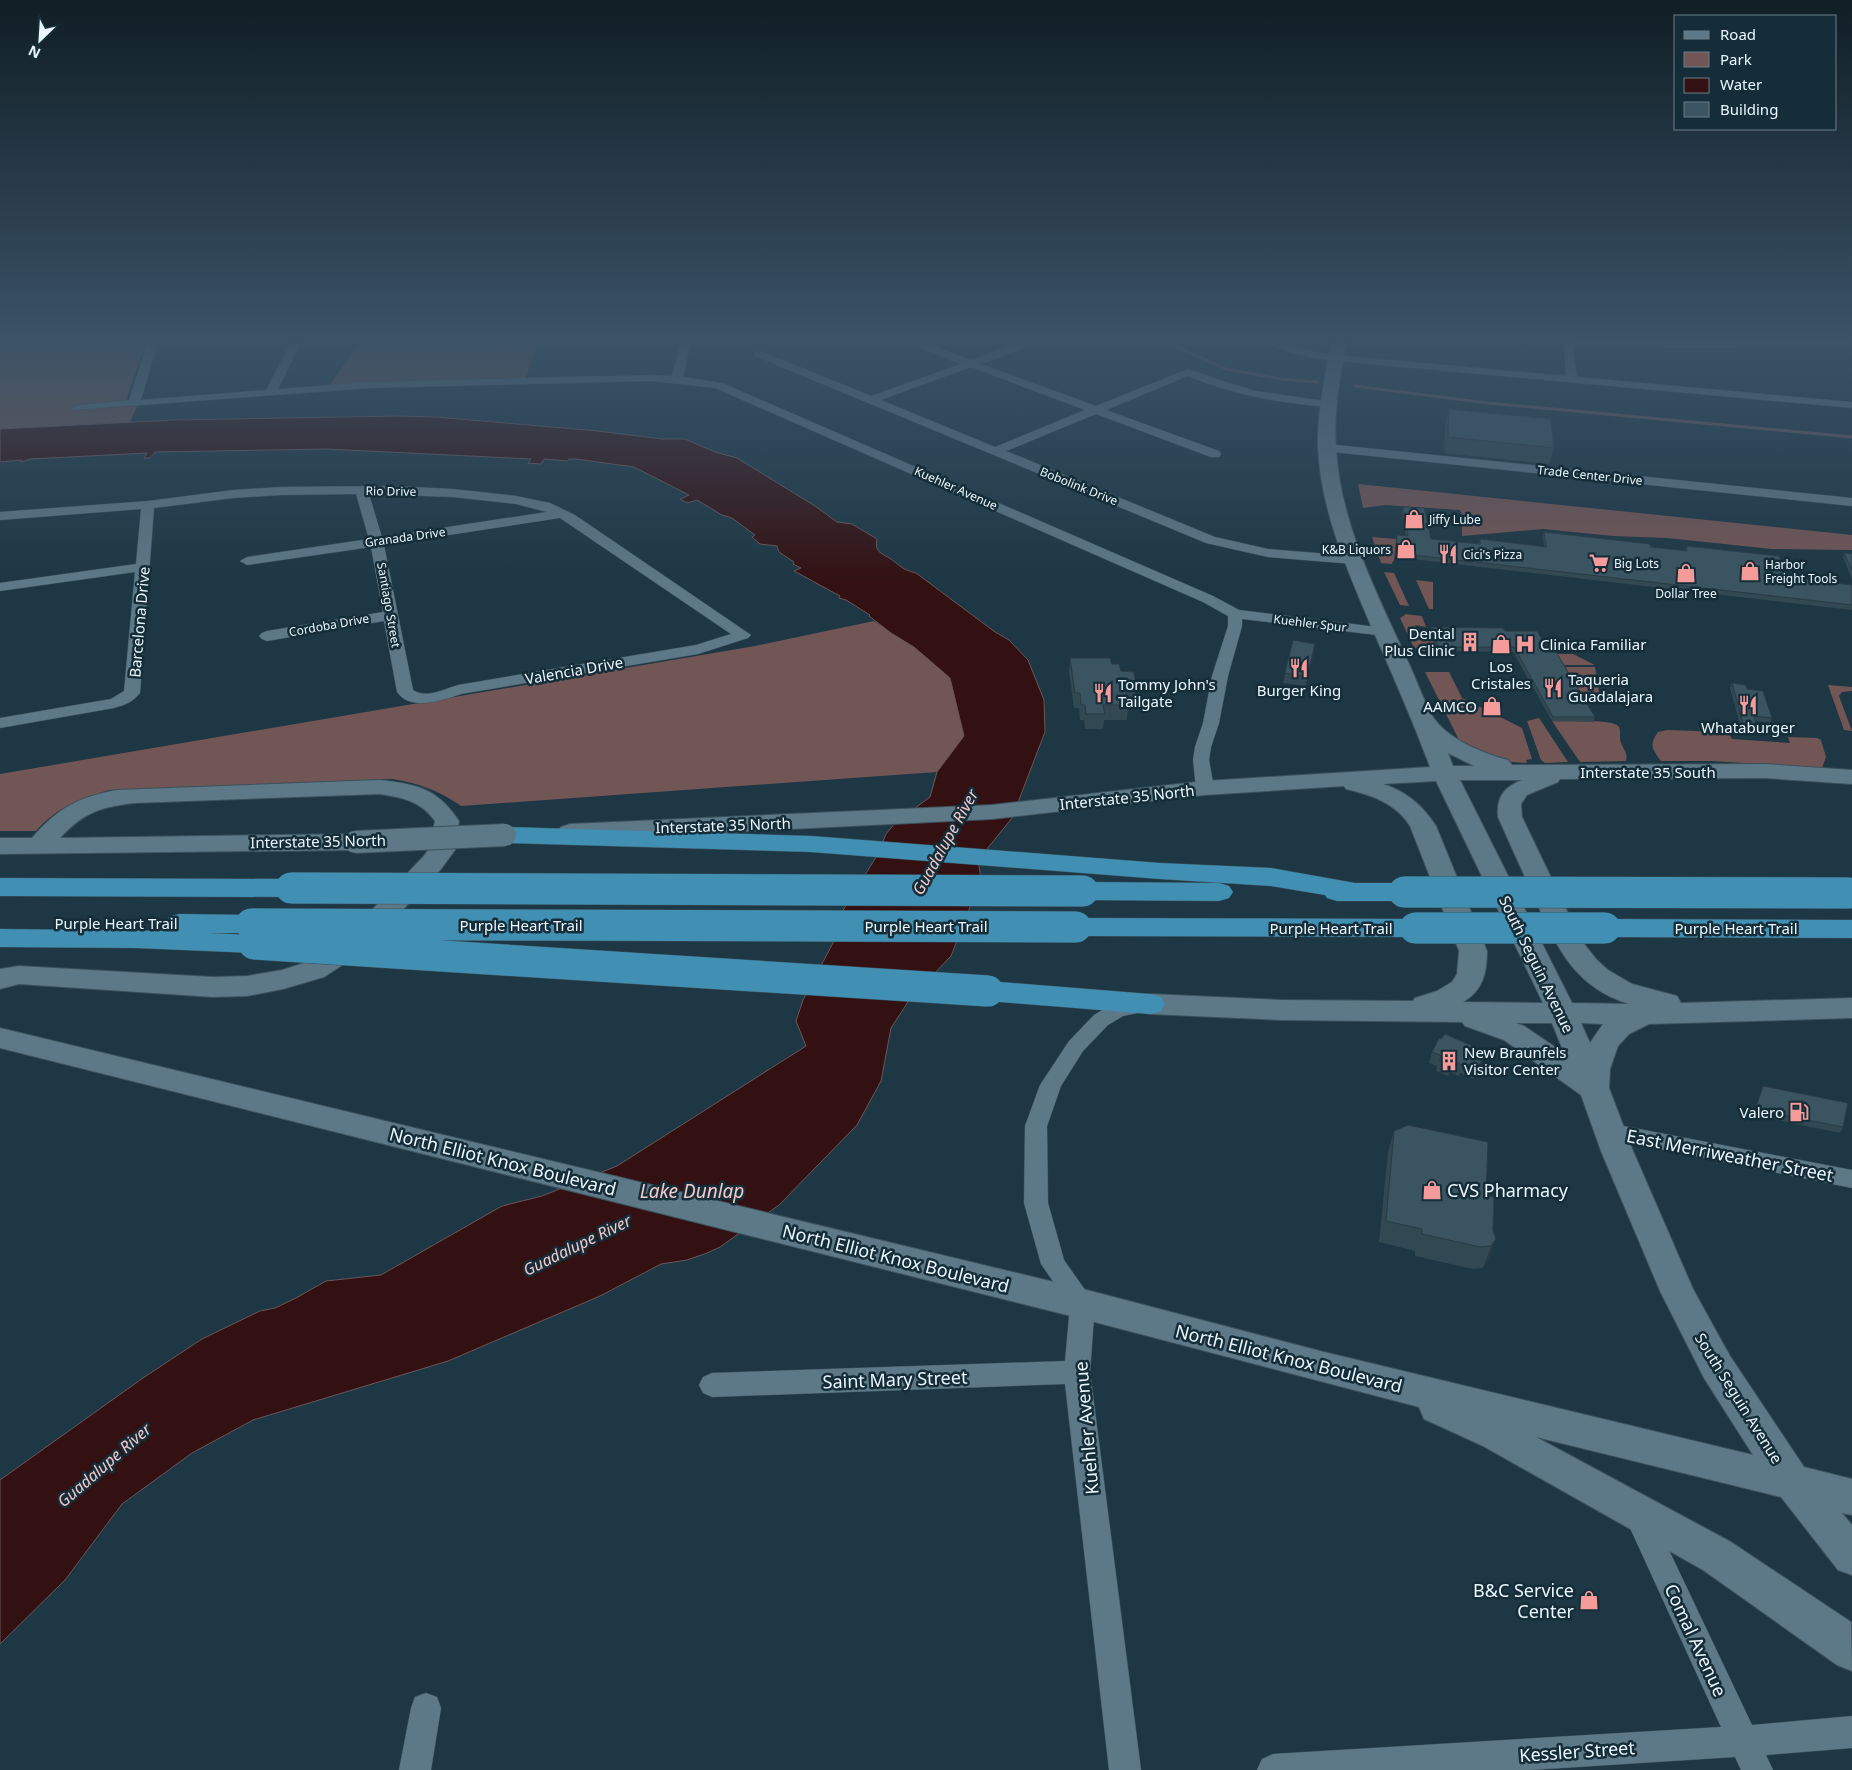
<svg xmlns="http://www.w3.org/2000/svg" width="1852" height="1770" viewBox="0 0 1852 1770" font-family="'Noto Sans',sans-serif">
	<rect width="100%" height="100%" fill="#1e3744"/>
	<path fill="#725555" d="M0,335H149L126,400L121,407L137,406L130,422L0,429Z
		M365,335H540L525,380L329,386Z
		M1358,484L1852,535V550L1772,549L1667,538L1613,536L1543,529L1462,536V515L1460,510L1385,505L1363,508Z
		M1372,537L1396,539L1394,561H1393L1392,564L1381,563Z
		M1384,572L1394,573L1409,606L1400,605Z
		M1416,580L1433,582V609H1429Z
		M1404,614L1422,616L1426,627L1415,625L1417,630L1429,633L1438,651H1423L1414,648L1400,618L1405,615Z
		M874,621L914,647L950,677L964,737L937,772L461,806C438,790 420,784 393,779L109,790C80,799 56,808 36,831H0V774L755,646Z
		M1557,654H1573L1595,665H1564Z
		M1565,667H1595L1598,684L1575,683Z
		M1425,672H1449L1462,698L1522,728L1532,759L1526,760L1527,763L1497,761L1459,740Z
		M1576,685L1598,686L1601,704H1587Z
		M1828,685L1852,687V691L1842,692L1839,696L1852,731L1844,730Z
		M1539,718L1568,762L1545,763L1541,760L1527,721Z
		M1552,721C1562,722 1614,718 1619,727C1621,731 1619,738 1621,743C1624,750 1628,754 1626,761L1580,762Z
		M1667,730L1724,732L1729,734L1732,739L1790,743L1788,737L1817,738L1821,740L1826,757L1822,768L1712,761H1661C1652,749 1649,745 1658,732Z"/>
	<path fill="#331112" stroke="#6a5659" d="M398,416L436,417L598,431L662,439H685L715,452L737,458L815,506L837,522L852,524L877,539C874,552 881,553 891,559C902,567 901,569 916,573L995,632L1009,640L1028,660L1044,700L1045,732L1012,818L978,860L981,879L951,956L910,999L891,1028L881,1081L857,1125L779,1205L720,1247L707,1253L687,1260L661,1264L600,1296L448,1361L253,1420L192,1453L122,1504L65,1580L0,1644V1480L143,1378L202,1339L260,1311L275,1308L296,1298L326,1281L381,1275L502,1206L542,1196L617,1166L806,1046L796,1021L803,1000L835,939V923L878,854L886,834L895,823L930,797L937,772L964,736L950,678L914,647L891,633L869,616L870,615L846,600L839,598L840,596L794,571L801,568L793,564L794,562L779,552L777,546L760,544L752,537L755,535L732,518L722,515L697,500L687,503L680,499L689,495L634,467L576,459H569L567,461L544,459L541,464L528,463L531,459L326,449L155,452L150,458H144L147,453L30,459L21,462V460L0,462V429L174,420Z"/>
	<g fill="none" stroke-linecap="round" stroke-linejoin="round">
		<path stroke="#6a5659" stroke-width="3" d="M1150,335L1226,369L1281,379L1318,382
			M1355,386L1488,403L1852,437"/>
		<defs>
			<path id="minor" d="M150,335H160L141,400L266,390L295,335L304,336L278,389L370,382L651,375L672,376L682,335H692L683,377L722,383L1213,596L1239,610L1385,628L1390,629L1392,632L1390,635L1385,636L1242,619V626L1228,676L1219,723L1211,747L1209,760L1214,788L1211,792L1205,793L1199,792L1196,788L1193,760L1195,747L1203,723L1212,676L1228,626V616L1203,602L715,388L651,381L370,388L74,410L72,408L78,405L129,400Z
				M889,335H903L971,360L1039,335H1051L1045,340L981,364L1096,406L1188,369L1226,382L1256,391L1332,402L1334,404L1328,407C1280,403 1233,395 1188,376L1106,410L1219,451L1221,454L1219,457H1211L1096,414L1006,451L1215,537L1268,549L1353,556L1360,560L1353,564L1268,557L1206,543L755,356L754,354L755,352H763L871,396L961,364L890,337ZM971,367L1085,410L995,447L881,400Z
				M1247,335H1261L1298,348L1326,354L1566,376L1564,346L1565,344L1575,342L1852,341V347L1575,348L1573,351L1577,377L1852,402V408L1326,360L1291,353Z
				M1327,444L1852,498V506L1323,451L1321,448Z
				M391,486L453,489L516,496L550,503L575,515L751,635L748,638L698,654L461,694C443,700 411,712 397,692L384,621L267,641L262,639L259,636L262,633L267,631L383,612L371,547L247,565L240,561L247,557L369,539L356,494L281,495L233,498L154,508L140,693C133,702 125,705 114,708L0,728V718L111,699L124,691L135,572L0,591V583L136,564L141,509L0,520V512L148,501L233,490L281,487ZM369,494L453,497L516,504L547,512L382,537ZM560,518L731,634L696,645L458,685C444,689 426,699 413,690L384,545Z
				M1140,999L1147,1001L1150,1006L1147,1011L1123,1016L1108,1025L1083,1051L1061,1086L1047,1126L1048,1203L1064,1260L1095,1304L1090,1372L1141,1770H1109L1065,1384L712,1397L703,1393L699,1385L703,1377L712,1373L1065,1361L1070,1306L1041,1264L1024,1203L1025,1126L1040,1085L1069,1041L1094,1015L1111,1005Z
				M1608,1123L1852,1170V1188L1600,1137L1597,1131L1600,1125Z
				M1639,1504L1649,1508L1752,1725L1852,1716V1748L1766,1755L1773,1770H1741L1735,1757L1530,1770H1257L1262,1759L1273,1754L1721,1727L1625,1517L1629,1508Z
				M426,1693L437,1697L441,1708L431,1770H399L411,1708L415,1697Z"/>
			<path id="secondary" d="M1333,335H1347C1341,372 1333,410 1336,448C1340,525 1379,597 1410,666C1416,679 1428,712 1436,721C1452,741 1485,754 1508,760L1512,765L1765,764L1852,770V784L1765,778L1560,779L1558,782L1527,795L1521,804L1522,817L1581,940L1597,960L1608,970L1632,984L1677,996L1681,1003L1852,998V1018L1649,1024L1629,1034L1618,1046L1610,1069L1609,1088L1633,1151L1693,1289L1710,1320L1730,1356L1804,1467L1852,1479V1515L1842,1513L1852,1525V1575L1838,1570L1781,1497L1536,1437L1731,1542L1851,1622L1852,1671L1837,1665L1703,1570L1483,1446L1424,1419L1419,1407L1083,1319L0,1048V1028L1083,1289L1324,1352L1753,1455L1704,1378L1660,1291L1601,1151L1581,1095L1504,1040L1465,1026L1462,1022L1281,1020L1150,1014L1140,1011L1136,1004L1140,997L1150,994L1281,1000L1413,1001L1415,998L1437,991L1452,982L1457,974L1459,951L1410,826C1396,803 1371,795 1346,789L1344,786L1205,795L992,819L570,840L561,837L557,832L561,827L570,824L992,805L1205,781L1430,767C1412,719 1392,673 1371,626C1347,569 1321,511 1318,448C1317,410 1326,372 1333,335ZM1448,753L1474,766H1453ZM1460,780H1522C1504,787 1496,797 1498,817C1510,844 1522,870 1534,897C1556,945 1573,987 1629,1004L1572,1003ZM1436,781L1543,1003L1463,1002C1483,991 1487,972 1487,951L1436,826C1422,805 1407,792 1383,784ZM1516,1023H1552L1564,1053L1524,1026ZM1581,1023L1603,1024L1590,1043Z
				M379,780C417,784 437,788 459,821L455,850L441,869L364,951L324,977L283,989L247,996L213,997L19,984L0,989V969L19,966L213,977L247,976L282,970L304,963L344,939L423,857L429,849L435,821C421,801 401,797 379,794L134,803C100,807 83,813 60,838L355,834L364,837L368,842L364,847L355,850L0,854V838H32C58,808 78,797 117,790Z"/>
			<path id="motorway" d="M505,827L811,836L1160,863L1271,868L1355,883H1404L1414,886L1418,892L1414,898L1404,901H1337L1327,898L1325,895L1271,886L1160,879L811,852L505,843L496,841L492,835L496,829Z
				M0,878L291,879L301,882L305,888L301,894L291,897L0,896Z
				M1083,882L1219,883L1229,886L1233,892L1229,898L1219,901L1083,900L1073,897L1069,891L1073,885Z
				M179,914L251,915L261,917L265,924L261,931L251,933H208L254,935L264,937L268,944L264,951L254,953L136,948L0,947V929L175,931L169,929L165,923L169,917Z
				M1076,918L1415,919L1425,921L1429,928L1425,935L1415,937L1076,936L1066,934L1062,927L1066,920Z
				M1605,919L1852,920V938L1605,937L1595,935L1591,928L1595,921Z
				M988,981L1150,994L1161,997L1165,1004L1161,1011L1150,1014L988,1001L977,998L973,991L977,984Z"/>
		</defs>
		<use href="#minor" stroke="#3c525d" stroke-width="1"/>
		<use href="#secondary" stroke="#3c525d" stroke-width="2"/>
		<use href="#motorway" stroke="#3c525d" stroke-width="1"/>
		<use href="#minor" fill="#5d7886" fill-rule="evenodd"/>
		<use href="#secondary" fill="#5d7886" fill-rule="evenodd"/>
		<use href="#motorway" fill="#418fb3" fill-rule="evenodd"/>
		<defs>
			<path id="secondary-bridge" d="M355,842L505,835"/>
			<path id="motorway-bridge" d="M291,888L1083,891
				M1404,892L1849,893
				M251,924L1076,927
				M1415,928H1605
				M254,944L988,991"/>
		</defs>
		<use href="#secondary-bridge" stroke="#3c525d" stroke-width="24" stroke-linecap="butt"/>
		<use href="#motorway-bridge" stroke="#3c525d" stroke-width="32" stroke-linecap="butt"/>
		<use href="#secondary-bridge" stroke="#5d7886" stroke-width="22"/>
		<use href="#motorway-bridge" stroke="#418fb3" stroke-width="31"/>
	</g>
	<path fill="#324853" d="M1449,409L1554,448L1549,464L1444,453L1445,425Z
		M1403,507L1431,539L1479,544L1480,539L1544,547L1543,536L1544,532L1651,547L1685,551L1686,546L1787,577L1852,585V610L1395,557L1397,535L1406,536L1402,511Z
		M1844,553L1852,554V579L1843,557Z
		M1430,627L1505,631L1547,647L1595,717L1593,722L1552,721L1513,652L1438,651L1428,632Z
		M1315,644L1306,686L1283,683L1285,673Z
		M1070,658L1112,664L1121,671L1136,686L1135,701H1127L1128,705L1127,720H1104L1103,729H1085L1084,720H1080L1079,708H1074L1069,672Z
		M1732,683L1747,689L1772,718L1770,723L1755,721L1756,724L1754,729L1742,732L1730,688Z
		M1441,1039L1473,1046L1471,1052L1480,1068L1474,1079L1460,1073L1459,1076L1450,1072L1448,1076L1436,1071L1437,1066L1429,1063L1432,1052Z
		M1763,1086L1843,1127L1840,1133L1753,1115Z
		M1394,1131L1486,1196L1493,1230L1496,1239L1488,1260L1483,1268L1473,1269L1415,1256V1251L1379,1242L1388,1152Z"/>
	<path fill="#293b44" d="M1315,644L1314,653L1306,686L1307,677Z
		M1756,724L1754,729L1742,732L1744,727Z
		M1484,1057L1480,1068L1474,1079L1477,1068Z
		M1454,1061L1450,1072L1448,1076L1451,1065Z
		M1496,1239L1488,1260L1483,1268L1491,1246Z"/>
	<path fill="#3a5461" stroke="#293b44" d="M1449,409L1551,419L1554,448L1448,437Z
		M1403,507L1424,508L1431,539L1480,544V539L1546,547L1544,532L1650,544L1651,547L1687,551L1686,546L1779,556L1787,577L1852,585V605L1396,553L1397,535L1408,536Z
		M1844,553L1852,554V570Z
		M1430,627L1503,628L1505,631H1537L1547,647H1553L1595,717H1553L1514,647H1439Z
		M1293,640L1315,644L1307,677L1285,673Z
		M1070,658H1110L1112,664H1119L1121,671L1134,672L1136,686H1125L1128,705H1103L1105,714H1086L1085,705H1081L1080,693H1075Z
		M1732,683L1746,685L1747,689L1763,691L1772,718L1754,716L1756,724L1744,727Z
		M1445,1034L1473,1046L1470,1052L1484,1057L1477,1068L1463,1063L1462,1065L1454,1061L1451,1065L1439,1060L1442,1056L1432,1052L1439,1038L1441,1039Z
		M1763,1086L1848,1103L1843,1127L1755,1110Z
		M1408,1125L1488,1142L1486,1196L1494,1197L1493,1230L1496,1239L1491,1246L1480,1247L1422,1234V1229L1386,1221L1394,1131Z"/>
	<linearGradient id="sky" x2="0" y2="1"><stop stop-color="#101e25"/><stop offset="0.58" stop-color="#3b5367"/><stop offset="1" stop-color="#3b5367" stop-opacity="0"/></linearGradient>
	<rect width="1852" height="582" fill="url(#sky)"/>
	<defs>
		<symbol id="shop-bare" viewBox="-9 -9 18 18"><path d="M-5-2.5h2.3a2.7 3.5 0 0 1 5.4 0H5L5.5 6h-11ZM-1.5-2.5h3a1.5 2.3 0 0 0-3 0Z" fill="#f59b9a" stroke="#142d39" stroke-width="2.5" paint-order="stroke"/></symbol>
		<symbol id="restaurant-bare" viewBox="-9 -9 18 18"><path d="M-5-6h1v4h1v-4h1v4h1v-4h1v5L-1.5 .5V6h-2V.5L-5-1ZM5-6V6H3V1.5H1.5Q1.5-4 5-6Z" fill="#f59b9a" stroke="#142d39" stroke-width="2.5" paint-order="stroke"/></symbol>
		<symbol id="supermarket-bare" viewBox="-9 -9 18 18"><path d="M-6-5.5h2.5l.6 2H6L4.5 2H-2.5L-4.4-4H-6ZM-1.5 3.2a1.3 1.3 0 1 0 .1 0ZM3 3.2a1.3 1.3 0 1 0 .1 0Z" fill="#f59b9a" stroke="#142d39" stroke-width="2.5" paint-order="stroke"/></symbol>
		<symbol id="building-bare" viewBox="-9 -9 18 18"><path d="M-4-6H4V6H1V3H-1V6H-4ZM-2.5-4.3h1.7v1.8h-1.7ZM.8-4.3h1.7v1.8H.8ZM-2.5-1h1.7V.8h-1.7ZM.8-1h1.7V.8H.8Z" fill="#f59b9a" stroke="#142d39" stroke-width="2.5" paint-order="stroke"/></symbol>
		<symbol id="hospital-bare" viewBox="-9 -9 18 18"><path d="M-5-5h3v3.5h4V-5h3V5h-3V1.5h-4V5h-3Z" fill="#f59b9a" stroke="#142d39" stroke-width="2.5" paint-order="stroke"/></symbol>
		<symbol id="fuel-bare" viewBox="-9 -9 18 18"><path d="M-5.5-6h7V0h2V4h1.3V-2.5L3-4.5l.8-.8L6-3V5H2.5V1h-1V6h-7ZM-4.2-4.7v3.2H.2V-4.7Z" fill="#f59b9a" stroke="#142d39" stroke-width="2.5" paint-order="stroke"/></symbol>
	</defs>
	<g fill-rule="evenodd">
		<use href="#shop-bare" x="1400" y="505" width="28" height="28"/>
		<use href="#shop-bare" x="1392" y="535" width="28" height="28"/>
		<use href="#restaurant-bare" x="1434" y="540" width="28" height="28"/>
		<use href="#supermarket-bare" x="1585" y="549" width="28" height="28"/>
		<use href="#shop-bare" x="1736" y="557" width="28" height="28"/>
		<use href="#shop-bare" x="1672" y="559" width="28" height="28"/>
		<use href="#building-bare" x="1456" y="628" width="28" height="28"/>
		<use href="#shop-bare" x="1487" y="630" width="28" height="28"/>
		<use href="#hospital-bare" x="1511" y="630" width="28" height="28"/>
		<use href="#restaurant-bare" x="1285" y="654" width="28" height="28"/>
		<use href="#restaurant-bare" x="1539" y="674" width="28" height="28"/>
		<use href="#restaurant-bare" x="1089" y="679" width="28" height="28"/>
		<use href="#restaurant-bare" x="1734" y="691" width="28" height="28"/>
		<use href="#shop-bare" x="1478" y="692" width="28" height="28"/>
		<use href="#building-bare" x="1435" y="1047" width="28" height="28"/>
		<use href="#fuel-bare" x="1785" y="1098" width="28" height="28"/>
		<use href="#shop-bare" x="1418" y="1176" width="28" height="28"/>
		<use href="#shop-bare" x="1575" y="1586" width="28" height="28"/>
	</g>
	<g text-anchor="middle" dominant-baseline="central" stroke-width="5" stroke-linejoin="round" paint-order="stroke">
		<g font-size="12" fill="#ebf7fe" stroke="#142d39">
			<text transform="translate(1590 475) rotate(6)">Trade Center Drive</text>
			<text transform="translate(1079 486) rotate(22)">Bobolink Drive</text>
			<text transform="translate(956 488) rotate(24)">Kuehler Avenue</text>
			<text transform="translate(391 491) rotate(1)">Rio Drive</text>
			<text transform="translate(405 537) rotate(-8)">Granada Drive</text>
			<text transform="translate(389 605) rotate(80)">Santiago Street</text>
			<text transform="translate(1310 623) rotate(7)">Kuehler Spur</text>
			<text transform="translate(329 625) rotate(-10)">Cordoba Drive</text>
		</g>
		<g font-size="12" fill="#ebf7fe" stroke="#142d39" text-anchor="start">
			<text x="1429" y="519">Jiffy Lube</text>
			<text x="1391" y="549" text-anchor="end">K&amp;B Liquors</text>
			<text x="1463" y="554">Cici's Pizza</text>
			<text x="1614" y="563">Big Lots</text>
			<text x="1765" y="564">Harbor<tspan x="1765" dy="14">Freight Tools</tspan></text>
			<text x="1686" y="593" text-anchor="middle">Dollar Tree</text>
		</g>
		<g font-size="15" fill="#ebf7fe" stroke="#142d39">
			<text transform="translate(139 622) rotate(-85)">Barcelona Drive</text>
			<text transform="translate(574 670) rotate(-10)">Valencia Drive</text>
			<text x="1648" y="772">Interstate 35 South</text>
			<text transform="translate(1127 797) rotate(-6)">Interstate 35 North</text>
			<text transform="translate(723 825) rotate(-2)">Interstate 35 North</text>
			<text transform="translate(318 841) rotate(-1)">Interstate 35 North</text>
			<text x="116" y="923">Purple Heart Trail</text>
			<text x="521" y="925">Purple Heart Trail</text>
			<text x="926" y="926">Purple Heart Trail</text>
			<text x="1331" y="928">Purple Heart Trail</text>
			<text x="1736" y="928">Purple Heart Trail</text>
			<text transform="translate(1537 964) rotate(64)">South Seguin Avenue</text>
			<text transform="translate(1739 1398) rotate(58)">South Seguin Avenue</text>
		</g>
		<g font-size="15" fill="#ebf7fe" stroke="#142d39" text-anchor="start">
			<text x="1455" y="633" text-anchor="end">Dental<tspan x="1455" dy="17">Plus Clinic</tspan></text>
			<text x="1540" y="644">Clinica Familiar</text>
			<text x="1501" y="666" text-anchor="middle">Los<tspan x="1501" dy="17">Cristales</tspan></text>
			<text x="1568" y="679">Taqueria<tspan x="1568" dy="17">Guadalajara</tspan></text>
			<text x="1118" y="684">Tommy John's<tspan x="1118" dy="17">Tailgate</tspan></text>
			<text x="1299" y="690" text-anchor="middle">Burger King</text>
			<text x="1477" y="706" text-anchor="end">AAMCO</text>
			<text x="1748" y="727" text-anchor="middle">Whataburger</text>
			<text x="1464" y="1052">New Braunfels<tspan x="1464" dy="17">Visitor Center</tspan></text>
			<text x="1784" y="1112" text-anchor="end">Valero</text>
		</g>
		<g font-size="16" font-style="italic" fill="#f6c8c7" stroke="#142d39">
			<text transform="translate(945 842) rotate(-61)">Guadalupe River</text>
			<text transform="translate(577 1245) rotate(-26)">Guadalupe River</text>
			<text transform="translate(104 1465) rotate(-41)">Guadalupe River</text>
		</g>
		<g font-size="18" fill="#ebf7fe" stroke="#142d39">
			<text transform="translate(1730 1155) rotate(11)">East Merriweather Street</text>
			<text transform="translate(503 1161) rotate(14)">North Elliot Knox Boulevard</text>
			<text transform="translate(896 1258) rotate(14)">North Elliot Knox Boulevard</text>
			<text transform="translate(1289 1358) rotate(14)">North Elliot Knox Boulevard</text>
			<text transform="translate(895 1379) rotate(-2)">Saint Mary Street</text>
			<text transform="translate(1086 1428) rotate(-95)">Kuehler Avenue</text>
			<text transform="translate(1696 1640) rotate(65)">Comal Avenue</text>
			<text transform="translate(1577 1751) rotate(-4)">Kessler Street</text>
		</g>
		<g font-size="18" fill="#ebf7fe" stroke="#142d39" text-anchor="start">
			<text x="1447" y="1190">CVS Pharmacy</text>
			<text x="1574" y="1590" text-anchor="end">B&amp;C Service<tspan x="1574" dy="21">Center</tspan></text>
		</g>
		<g font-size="19" font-style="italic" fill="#f6c8c7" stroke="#142d39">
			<text x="692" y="1191">Lake Dunlap</text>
		</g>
	</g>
	<rect x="1674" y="15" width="162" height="115" fill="#142d39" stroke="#6a7e88"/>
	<rect x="1684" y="31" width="25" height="8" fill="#5d7886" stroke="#6a7e88"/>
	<text x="1720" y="40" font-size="15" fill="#ebf7fe">Road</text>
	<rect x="1684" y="52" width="25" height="15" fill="#725555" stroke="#6a7e88"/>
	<text x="1720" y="65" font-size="15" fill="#ebf7fe">Park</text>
	<rect x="1684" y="78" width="25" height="15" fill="#331112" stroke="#6a7e88"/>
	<text x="1720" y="90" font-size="15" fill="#ebf7fe">Water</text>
	<rect x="1684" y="102" width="25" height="15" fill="#3a5461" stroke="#6a7e88"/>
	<text x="1720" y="115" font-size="15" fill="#ebf7fe">Building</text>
	<g transform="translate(40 40) rotate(205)" stroke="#142d39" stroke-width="4" paint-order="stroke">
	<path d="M0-4L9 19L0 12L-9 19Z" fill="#ebf7fe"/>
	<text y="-8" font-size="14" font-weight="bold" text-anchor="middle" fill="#ebf7fe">N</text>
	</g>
</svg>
